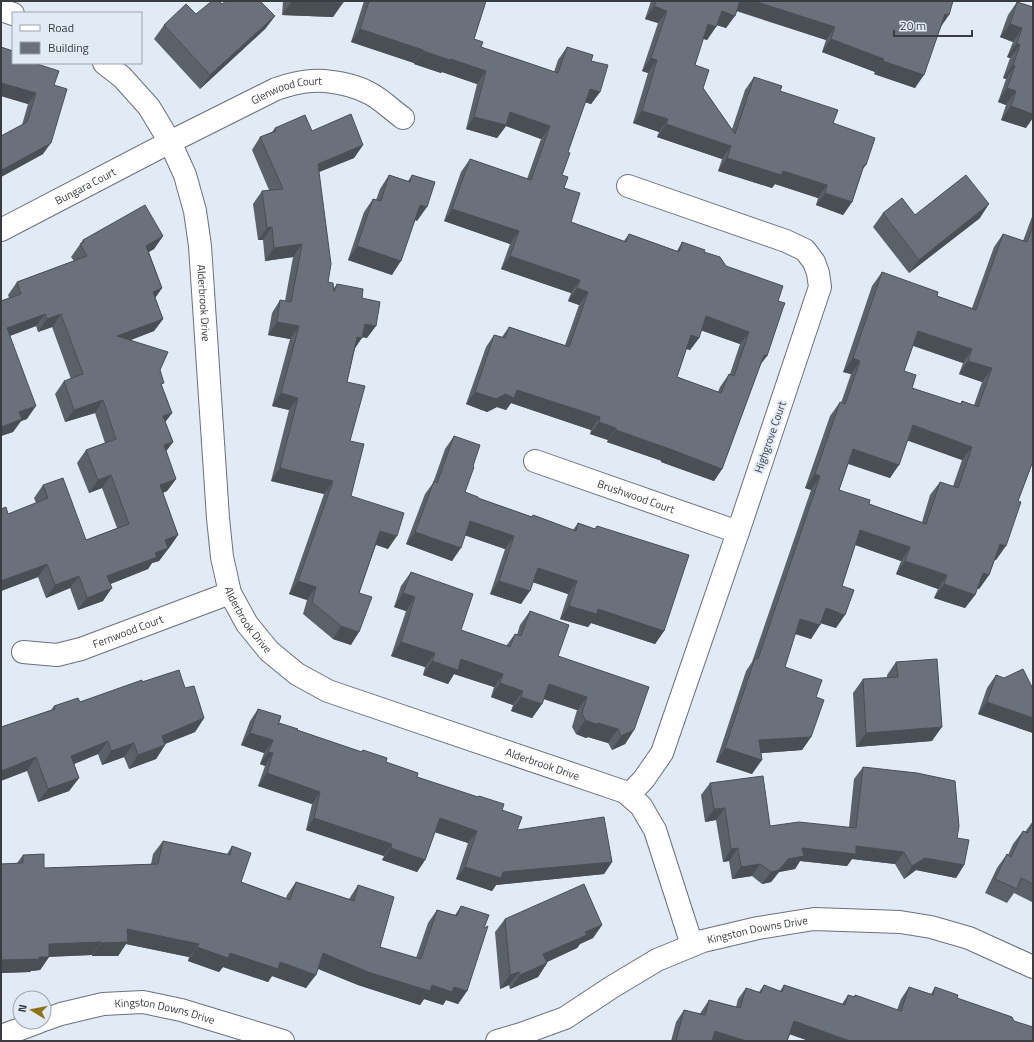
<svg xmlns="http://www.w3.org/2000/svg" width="1034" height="1042" viewBox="0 0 1034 1042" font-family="'Titillium Web',sans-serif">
	<rect width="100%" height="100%" fill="#e2eaf5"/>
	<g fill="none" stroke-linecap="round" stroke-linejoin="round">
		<defs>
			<g id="street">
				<path d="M1,10L13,14"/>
				<path id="s1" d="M104,63L122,77L149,107L170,142L185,175L195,211L200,246L218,518L222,557L230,593L247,624L269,651L297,674L328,691L625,792L641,806L655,830L692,945"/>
				<path d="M628,186L786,241L805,250L814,262L818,273L820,287L738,532L662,753L644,779L629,795"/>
				<path id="s2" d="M1,230L170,142L276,89C302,80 320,78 348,85C356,87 364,90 371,94C382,100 392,110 403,118"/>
				<path id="s3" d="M535,461L738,532"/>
				<path id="s4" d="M23,652L57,655L81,649L230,593"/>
			</g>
			<g id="secondary">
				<path id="s5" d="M44,1020L61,1014L103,1004L143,1002L181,1010L283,1041"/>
				<path d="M1,1036L39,1022"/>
				<path id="s6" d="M497,1041L521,1034L565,1018L612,987L657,960L703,941L758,928L814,919L900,922L931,927L969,938L1033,967"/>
			</g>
		</defs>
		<use href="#street" stroke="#6a717b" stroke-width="24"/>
		<use href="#secondary" stroke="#6a717b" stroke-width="24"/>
		<use href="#street" stroke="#fff" stroke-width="22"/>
		<use href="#secondary" stroke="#fff" stroke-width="22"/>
	</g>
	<path fill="#5b6169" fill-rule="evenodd" d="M283,1H343L333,17L282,15Z
		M364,1H486L474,39L481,47L554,72L558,60L567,47L591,61L600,92L591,104L585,102L568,152L562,175L571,222L624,241L629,234L677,251L682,242L704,252L778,301L761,363L722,469L714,481L661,462L662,461L607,442L608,440L590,434L591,430L511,403L506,410L497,407L487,412L466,404L486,347L494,335L502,337L509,327L565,345L579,305L568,301L571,293L501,269L510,244L444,221L461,172L470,159L527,179L541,139L506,126L497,138L466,129L477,84L442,72L441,73L414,64V63L351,42ZM701,330L740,344L730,374H729L720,387L718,392L677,377L686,349L690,350L699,338Z
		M651,1H953L941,27L915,88L874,74L875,72L822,52L826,40L736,11L726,28L717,25L707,40L703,39L695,65L703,88L732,129L745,90L754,77L780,91L833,123L866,165L863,169L852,202L843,215L816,205L818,198L775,184L772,188L718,171L722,159L657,137L659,132L633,123L648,73L642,71L658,23L645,19Z
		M1017,2L1033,7L1026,128L1001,120L1006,105L998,102L1006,79L1003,78L1010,58L1007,57L1013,42L1000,37L1008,15Z
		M222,4L275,16L265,29L200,89L154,39L164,25L196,14Z
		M1,47L13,63L54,85L43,154L1,177V136L22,125L28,104L1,96Z
		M275,128L312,131L363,145L354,158L319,172L328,282L334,288L337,284L362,298L367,338L362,337L355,348L347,382L350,441L351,496L388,549L376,545L359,593L351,645L333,639L303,614L307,600L289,594L324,494L271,481L289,410L272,406L290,339L268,335L272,313L280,300L285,301L293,257L265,261L263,240H258L253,204L262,191L269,190L252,150L260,137L272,132Z
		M389,175L408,181L412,175L417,221L415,220L392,275L348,260L364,212L373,199L376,200L380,189Z
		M883,213L915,215L980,218L909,273L873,227Z
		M1033,214V461L996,560L995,559L989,575L979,589L977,588L975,595L965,608L934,598L938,589L896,574L901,561L855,545L842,586L836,628L821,623L811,639L795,634L785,667L816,697L811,737L802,750L761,753L752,774L716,762L746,671L752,662L811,490L805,488L830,416L840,402L841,403L851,374L843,372L872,286L882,272L937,296L972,308L994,247L1003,234L1023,241ZM913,346L963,363L959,374L982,382L974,405L962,401L960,404L912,388L904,371ZM908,440L962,460L953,486L940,482L930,495L922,522L869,504L839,490L848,464L890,478Z
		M163,236L154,249L149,252L162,288L155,298L163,319L154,331L130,340L160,370L162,386L172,413L165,422L173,442L166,451L176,479L167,491L163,493L178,535L169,548L168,549L159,561L152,563L148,569L110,584L103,601L78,610L70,588L46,598L38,577L1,591V509L8,514L36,503L34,498L43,485L86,540L117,528L102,488L89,493L77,463L86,450L105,443L95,413L65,422L55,394L64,381L71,379L52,327L38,332L36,326L10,336L27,419L21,421L13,432L1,436V301L9,298L8,295L17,282L74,261L71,257L83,240Z
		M454,436L473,466L465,492L478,498L532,517L533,515L573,530L578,523L595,529L597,526L664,631L655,644L591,623L588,627L560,619L568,594L533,582L521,604L490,594L505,549L465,535L452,561L406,544L425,494L433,483L445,449Z
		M411,572L461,630L506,646L515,634L517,635L520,625L530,611L558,656L634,730L625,744L612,750L608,743L588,737L586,738L576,734L572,727L577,710L543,699L542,704L532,718L511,711L513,705L491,697L494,687L454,674L448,684L423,675L425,667L391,656L406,611L394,607L401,586Z
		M896,662L932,741L856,747L853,693L863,679L887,678V675Z
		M996,675L1033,718V733L978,714L987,688Z
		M142,682L185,688L204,718L195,732L165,744V745L156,759L129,769L124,757L102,765L98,754L74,764L79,778L69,791L38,802L27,771L1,727L51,710L54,706L80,702Z
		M258,709L279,723L297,730L361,752L363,750L386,762L417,777L477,797L479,796L502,810L517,830L612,862L604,874L496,885L492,891L456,879L468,843L435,832L425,860L417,872L382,860L384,856L306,830L312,804L258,786L265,766L260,764L264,753L241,745L250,721Z
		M863,767L957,838L964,865L956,878L916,870L904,879L895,864L852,859L847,866L800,861L795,869L779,872L771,882L762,884L752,876L732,879L729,861L723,862L716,820L705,822L701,795L710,783L770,826L849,827L854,779Z
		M1033,821V901L1032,902L1014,893L1007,903L985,893L997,868L1007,854L1008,855L1013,844L1023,831L1025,832Z
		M163,841L227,854L232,846L241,882L286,898L287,895L296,882L349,899L358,885L380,947L416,958L428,923L437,910L455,915L461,906L484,928L467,991L458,1004L446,1000L443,1005L424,999L420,1005L358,985L318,969L306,988L272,976L268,982L223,967L219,972L188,961L189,957L126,944L118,956H92V955L49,957L40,970L31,971L30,972L1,973V864L17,863L23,855L44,868L151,864L153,854Z
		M505,919L602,925L593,938L580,944L577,948L547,962V963L538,977L510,989L509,985L500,989L495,932Z
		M764,985L780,991L784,985L842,1004L848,995L854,997L855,995L897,1010L901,999L909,987L931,994L935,987L957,998L1014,1021L1033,1041H809L790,1034L787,1041H671L676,1022L684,1010L700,1014L701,1012L709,1000L736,1007L738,999L746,988L759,992Z"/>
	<path fill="#4a4f55" d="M292,1H298L343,3L333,17L282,15Z
		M738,1H754L835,27L826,40L732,9Z
		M654,6L667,11L658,23L645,19Z
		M722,11L735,16L726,28L713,24Z
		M945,14L949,15L940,28Z
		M275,16L265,29L200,89L210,75Z
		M708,24L716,27L707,40L699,37Z
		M1010,24L1022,28L1013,42L1000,37Z
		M360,29L423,50L414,63L351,42Z
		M831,39L884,59L875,72L822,52Z
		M1017,43L1020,45L1010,58L1007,57Z
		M423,51L451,59L486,71L477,84L442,72L441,73L414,64Z
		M651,58L657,60L648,73L642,71Z
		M883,61L924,75L915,88L874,74Z
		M1013,65L1015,66L1006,79L1003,78Z
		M1,83L36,93L28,104L1,96Z
		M1007,88L1016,91L1006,105L998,102Z
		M590,89L600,92L591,104L581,101Z
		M1011,106L1033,114V118L1026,128L1001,120Z
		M642,111L668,119L659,132L633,123Z
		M510,112L550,126L541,139L506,126L497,138L466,129L474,117Z
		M666,124L731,146L722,159L657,137Z
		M51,143L43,154L1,177V171L2,170Z
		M363,145L354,158L309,176L318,164Z
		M727,158L783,171L827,185L818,198L775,184L772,188L718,171Z
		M825,193L852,202L843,215L816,205Z
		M989,204L980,218L909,273L919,260Z
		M420,205L427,207L417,221L411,218Z
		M452,209L519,231L510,244L444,221Z
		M272,227L263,240H258L267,228Z
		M163,236L154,249L137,258L146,246Z
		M302,244L293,257L265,261L274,248Z
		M357,246L401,261L392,275L348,260Z
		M510,256L580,280L571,293L501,269Z
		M162,288L153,301V292Z
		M577,288L588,292L579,305L568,301Z
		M45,314L36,326L1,339L7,328Z
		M61,314L52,327L38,332L47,319Z
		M706,316L749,332L740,344L697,329Z
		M163,319L154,331L108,349L117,336Z
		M277,322L299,326L290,339L268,335Z
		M365,324L376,326L367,338L356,336Z
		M918,331L972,349L963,363L909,344Z
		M691,335L699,338L690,350L682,347Z
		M357,337L362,338L353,351Z
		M764,355L767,356L758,368Z
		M853,358L860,361L851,374L843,372Z
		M968,361L992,368L982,382L959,374Z
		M517,390L600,417L591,430L511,403L506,410L497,407L487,412L466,404L475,392L505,394Z
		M281,393L298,398L289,410L272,406Z
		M103,400L95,413L65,422L74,410Z
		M36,406L27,419L21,421L13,432L1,436V427L19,412Z
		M172,413L163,425V416Z
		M599,422L616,428L608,440L590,434Z
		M913,425L972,447L962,460L903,439Z
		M616,430L670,449L662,461L607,442Z
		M173,442L164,454V445Z
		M670,449L722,469L714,481L661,462Z
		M853,449L899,465L890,478L844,462Z
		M280,468L333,481L324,494L271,481Z
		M815,474L820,476L811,490L805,488Z
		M111,475L102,488L89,493L98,480Z
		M176,479L167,491L151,497L160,485Z
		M470,521L514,536L505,549L461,534Z
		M860,530L910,547L901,561L850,543Z
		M380,531L397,536L388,549L372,543Z
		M415,532L461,548L452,561L406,544Z
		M178,535L169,548L168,549L159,561L152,563L148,569L98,589L107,576L165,540Z
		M1000,544L1006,546L996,560L991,558Z
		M905,561L947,575L938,589L896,574Z
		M47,564L38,577L1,591V581Z
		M538,568L577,581L568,594L529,581Z
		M983,573L989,575L979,589L973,587Z
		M79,576L70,588L46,598L55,585Z
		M298,581L316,587L307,600L289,594Z
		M499,581L530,591L521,604L490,594Z
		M944,584L975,595L965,608L934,598Z
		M112,588L103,601L78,610L87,598Z
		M403,593L415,597L406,611L394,607Z
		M569,606L598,609L664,631L655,644L591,623L588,627L560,619Z
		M826,608L845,615L836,628L817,622Z
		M800,619L820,625L811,639L790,632Z
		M341,626L359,632L351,645L333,639Z
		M401,642L435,653L425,667L391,656Z
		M461,659L503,674L494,687L454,674L448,684L423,675L432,661Z
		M500,683L523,691L513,705L491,697Z
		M549,684L587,697L577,710L539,697Z
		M521,697L542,704L532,718L511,711Z
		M987,702L1033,718V733L978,714Z
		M204,718L195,732L152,749L162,736Z
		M585,720L598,723L618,729L608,743L588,737L586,738L576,734Z
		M942,727L932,741L856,747L866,733Z
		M634,730L625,744L612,750L621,736Z
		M250,733L273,740L264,753L241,745Z
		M811,737L802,750L750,754L759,740Z
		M108,741L98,754L62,769L71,756Z
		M134,743L124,757L102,765L111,751Z
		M165,745L156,759L129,769L138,755Z
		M725,748L762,760L752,774L716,762Z
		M268,752L273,753L265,766L260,764Z
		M36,757L27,771L1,781V771Z
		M267,773L320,792L312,804L258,786Z
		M79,778L69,791L38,802L48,789Z
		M725,808L716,820L705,822L714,809Z
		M314,818L392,844L384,856L306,830Z
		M440,818L477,831L468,843L431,831Z
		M856,846L904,852L895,864L852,859L847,866L800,861L795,869L779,872L771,882L762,884L771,872L802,848Z
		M391,848L425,860L417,872L382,860Z
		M738,848L729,861L723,862L731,849Z
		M925,858L964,865L956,878L916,870L904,879L912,866Z
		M612,862L604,874L496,885L492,891L456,879L465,867L503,872Z
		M760,864L752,876L732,879L741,867Z
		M602,925L593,938L580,944L577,948L534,968L543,954L585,932Z
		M127,929L199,944L189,957L126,944L118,956H92L101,943Z
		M101,942L92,955L39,957L49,944Z
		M197,947L280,962L316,975L306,988L272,976L268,982L223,967L219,972L188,961Z
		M323,953L432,985L454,987L467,991L458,1004L446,1000L443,1005L424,999L420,1005L358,985L314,967Z
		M39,957H49L40,970L31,971L30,972L1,973V960Z
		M547,963L538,977L510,989L520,975Z
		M519,972L509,985L500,989L510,975Z
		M794,1021L850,1041H809L786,1033Z
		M715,1031L746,1041H708Z"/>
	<path fill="#6a717a" stroke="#4a4f55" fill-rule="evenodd" d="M212,1H219L222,4L226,1H260L275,16L210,75L164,25L186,4L196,14Z
		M298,1H343V3Z
		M369,1H486L474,39L483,42L481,47L558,73L567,47L593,55L591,61L608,65L600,92L590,89L568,152L570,153L562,175L568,177L564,188L580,193L571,222L626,242L629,234L679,252L682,242L705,250L704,252L720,257L726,266L783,286L778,301L785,303L783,308L767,356L764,355L722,469L670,449L616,430V428L599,422L600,417L517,390L514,398L505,394L496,399L475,392L494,335L505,338L509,327L569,347L588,292L577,288L580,280L510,256L519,231L452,209L470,159L531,180L550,126L510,112L506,125L474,117L486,71L451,59L450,60L423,51V50L360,29ZM706,316L749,332L734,376L729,374L721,393L677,377L691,335L699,338Z
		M656,1H740L735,16L722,11L716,27L708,24L695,65L709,70L703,88L735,134L754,77L782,86L780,91L838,110L833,123L875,138L866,165H864L852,202L825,193L827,185L783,171L781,175L727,158L731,146L666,124L668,119L642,111L657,60L651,58L667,11L654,6Z
		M754,1H953L949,15L945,14L924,75L883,61L884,59L831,39L835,27Z
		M1017,2L1033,7V114L1011,106L1016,91L1007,88L1015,66L1013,65L1020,45L1017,43L1022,28L1010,24Z
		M1,47L13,51V63H34L59,71L54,85L67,89L51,143L2,170L1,168V136L27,122L36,93L1,83Z
		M351,114L363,145L318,164L331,264L328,282L333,283L334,292L337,284L363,289L362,298L380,302L376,326L365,324L362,338L357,337L347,382L365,386L350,441L364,444L351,496L404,513L397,536L380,531L359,593L372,597L359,632L341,626L312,602L316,587L298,581L333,481L280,468L298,398L281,393L299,326L277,322L280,300L291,302L302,244L274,248L272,227L267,228L262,191L283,189L260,137L276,131L275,128L305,115L312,131Z
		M389,175L410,182L412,175L435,182L427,207L420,205L401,261L357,246L373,199L381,201Z
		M966,175L989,204L919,260L883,213L902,198L915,215Z
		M145,205L163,236L146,246L162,288L153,292L163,319L117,336L168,352L160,370L164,383L161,384L172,413L163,416L173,442L164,445L176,479L160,485L178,535L165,540L168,548L155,553L157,557L107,576L112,588L87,598L79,576L55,585L47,564L1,581V509L6,507L8,514L48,498L43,485L63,478L86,540L129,524L111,475L98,480L86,450L116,439L103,400L74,410L64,381L83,374L61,314L47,319L45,314L7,328L36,406L19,412L22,419L1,427V301L21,294L17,282L87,256L80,244L84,242L83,240Z
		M1033,226V461L1018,501L1021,502L1006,546L1000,544L989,575L983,573L975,595L944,584L947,575L905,561L910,547L860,530L842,586L854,590L845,615L826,608L820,625L800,619L785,667L822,680L816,697L824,700L811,737L759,740L762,760L725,748L755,658L758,659L820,476L815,474L840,402L845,404L860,361L853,358L882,272L938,292L937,296L976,310L1003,234L1027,242ZM918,331L972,349L968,361L992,368L978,407L962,401L961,404L912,388L916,375L904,371ZM913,425L972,447L958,488L940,482L926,524L869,504L870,500L839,490L853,449L899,465Z
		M454,436L480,445L473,466L474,467L465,492L478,497V498L532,517L533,515L576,531L578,523L595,529L597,526L689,555L664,631L598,609L597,614L569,606L577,581L538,568L530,591L499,581L514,536L470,521L461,548L415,532L434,481L437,483Z
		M411,572L473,594L461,630L510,647L515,634L521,636L530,611L569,625L558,656L649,687L634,730L621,736L618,729L598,723L596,724L585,720L582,713L587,697L549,684L542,704L521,697L523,691L500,683L503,674L461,659L458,670L432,661L435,653L401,642L415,597L403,593Z
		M937,659L942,727L866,733L863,679L898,677L896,662Z
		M1023,669L1033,689V718L987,702L996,675L1004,678Z
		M179,670L185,688L194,686L204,718L162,736L165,745L138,755L134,743L111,751L108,741L71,756L79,778L48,789L36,757L1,771V727L55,709L54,706L78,698L80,702L142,680V682Z
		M258,709L281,716L278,725L279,723L298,729L297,730L362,752L363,750L387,758L386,762L418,773L417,777L478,797L479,796L504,804L502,810L522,817L517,830L604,817L612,862L503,872L501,878L465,867L477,831L440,818L425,860L391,848L392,844L314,818L320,792L267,773L273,753L268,752L273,740L250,733Z
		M863,767L917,773L955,781L959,826L957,838L969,840L964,865L925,858L912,866L904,852L856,846V854L802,848L804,856L788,859L779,870L771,872L760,864L741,867L738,848L731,849L725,808L714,809L710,783L763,776L770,826L799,822L856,828Z
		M1033,822V884L1021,878L1017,889L995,879L1007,854L1011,857L1023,831L1028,833Z
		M163,841L230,855L232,846L251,853L241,882L290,900L296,882L354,901L358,885L394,897L380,947L421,959L437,910L457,916L461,906L489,915L484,928L488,926L467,991L454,987L452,992L432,985L430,991L368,972L323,953L316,975L280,962L278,969L230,953L228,958L197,947L199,944L127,929L128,942L101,943V942L49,944V957H39L40,959L1,960V864L23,863V855L44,854V868L158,864Z
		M584,884L602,925L585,932L587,935L543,954L547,963L520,975L519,972L510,975L505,919Z
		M764,985L782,992L784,985L845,1005L848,995L855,997V995L901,1011L909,987L933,995L935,987L958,995L957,998L1012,1017L1014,1021L1033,1027V1041H850L794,1021L787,1041H746L715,1031L712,1041H676L684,1010L705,1015L709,1000L740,1008L746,988L761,993Z"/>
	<g text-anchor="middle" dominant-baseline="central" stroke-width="4" stroke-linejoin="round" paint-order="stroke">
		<g font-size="11" fill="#393c41" stroke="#e2eaf5">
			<text stroke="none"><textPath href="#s2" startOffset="319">Glenwood Court</textPath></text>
			<text stroke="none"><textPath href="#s2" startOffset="95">Bungara Court</textPath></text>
			<text stroke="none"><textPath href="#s1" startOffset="270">Alderbrook Drive</textPath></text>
			<text transform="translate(770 437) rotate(-71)">Highgrove Court</text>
			<text stroke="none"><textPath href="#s3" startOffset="107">Brushwood Court</textPath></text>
			<text stroke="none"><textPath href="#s1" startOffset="594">Alderbrook Drive</textPath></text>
			<text stroke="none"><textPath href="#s4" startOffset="109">Fernwood Court</textPath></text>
			<text stroke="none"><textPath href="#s1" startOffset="930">Alderbrook Drive</textPath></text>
			<text stroke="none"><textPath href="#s6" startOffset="286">Kingston Downs Drive</textPath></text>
			<text stroke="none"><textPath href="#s5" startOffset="124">Kingston Downs Drive</textPath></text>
		</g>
	</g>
	<rect width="1034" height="1042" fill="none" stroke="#393c41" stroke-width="4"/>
	<rect x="12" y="12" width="130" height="52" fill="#e2eaf5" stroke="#9ea4ad"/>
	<rect x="20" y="25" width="20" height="6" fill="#ffffff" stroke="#9ea4ad"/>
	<text x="48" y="32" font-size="12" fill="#393c41">Road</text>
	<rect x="20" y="42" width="20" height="12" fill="#6a717a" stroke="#9ea4ad"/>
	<text x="48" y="52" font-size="12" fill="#393c41">Building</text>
	<g transform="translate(32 1010) rotate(280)"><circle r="19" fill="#e2eaf5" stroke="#9ea4ad"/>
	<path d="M0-3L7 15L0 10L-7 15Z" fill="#8d7216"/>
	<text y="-6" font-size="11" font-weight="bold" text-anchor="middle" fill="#393c41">N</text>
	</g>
	<path d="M894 30v6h78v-6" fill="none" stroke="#393c41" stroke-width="2"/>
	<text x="900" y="30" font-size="12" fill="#393c41" stroke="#e2eaf5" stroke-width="3" paint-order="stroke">20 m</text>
</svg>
